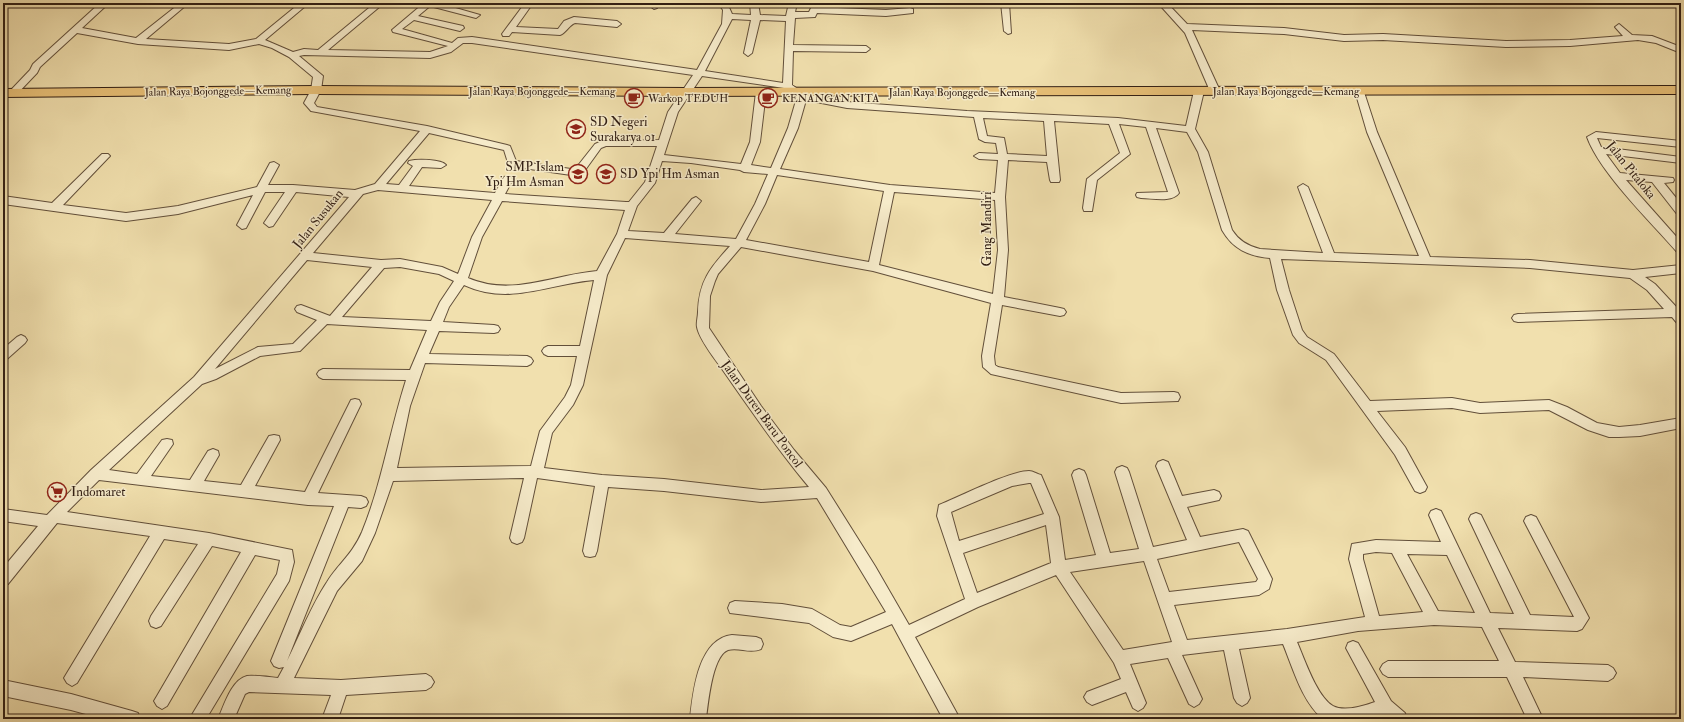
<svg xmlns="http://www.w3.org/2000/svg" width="1684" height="722" viewBox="0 0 1684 722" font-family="'IM FELL Double Pica',serif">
	<rect width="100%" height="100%" fill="#f1e0ae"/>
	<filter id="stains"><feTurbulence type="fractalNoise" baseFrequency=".005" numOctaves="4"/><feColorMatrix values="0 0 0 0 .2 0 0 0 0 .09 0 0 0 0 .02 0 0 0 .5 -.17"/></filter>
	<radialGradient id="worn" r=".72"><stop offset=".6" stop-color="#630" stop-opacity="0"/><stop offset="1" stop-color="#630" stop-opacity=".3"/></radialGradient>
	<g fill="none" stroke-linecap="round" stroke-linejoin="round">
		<defs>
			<path id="minor" d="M100,3H109L82,28L136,38L174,8L163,3H176L184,7L146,39L229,44L256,39L300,3H309L265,40L293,52L304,49L318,50L375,3H384L328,50L430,52L448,46L393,32L392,30L424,3H438L480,15L476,18L430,6L418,16L463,26L464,28L460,31L414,20L402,29L452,43L458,38L472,37L697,70L722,24L723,10L718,3H727L732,14L751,15L750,3H758L760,15L786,16L789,3H797L795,12H809L811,8L814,7L886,10L910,8L913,9V13L886,16L817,13L815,17L795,18L793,45L866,46L870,49L866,52L793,51L792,85L805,94L847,102L967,111L1118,118L1186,126L1194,91L1196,89H1202L1204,91L1195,129L1208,152L1232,230C1239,241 1248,246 1260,249L1323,253L1298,187L1303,184L1308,187L1334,253L1419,256L1367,132L1355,91L1357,89H1363L1377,132L1430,257L1530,260L1633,270L1681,265V273L1645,277L1655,284L1681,312V324L1677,323L1672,317L1518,322L1514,321L1512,318L1514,315L1518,314L1664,309L1647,290L1630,278L1530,268L1281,259L1289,290L1302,330L1307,337L1334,354L1370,401L1452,398L1480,403L1549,400L1567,407L1597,423L1619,427L1640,425L1681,418V428L1640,436L1619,437H1609L1588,430L1549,410L1480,413L1452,408L1377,411L1405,447L1427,487L1425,491L1420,493L1415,491L1395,455L1326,360L1299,343L1293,335L1277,290L1270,258C1248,256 1233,249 1222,230L1198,152L1187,132L1156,128L1179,193C1172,203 1152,198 1141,198L1137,197L1136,195L1137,193L1168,192L1146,127L1119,124L1130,154L1097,180L1092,211H1084L1083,208L1087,179L1120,153L1109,124L1054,121L1060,180L1059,182H1051L1050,180L1047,162L1008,160L1005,197L1008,250L1004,297L1060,308L1064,309L1066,312L1064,315L1060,316L1002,305L994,356L995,365L998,367L1121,393L1174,392L1178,393L1180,397L1178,401L1121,403L991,374L983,367L982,356L991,303L873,271L741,247L718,274L715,281L710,296L709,328L761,406L794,450L826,488L875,566L909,625L965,599L937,516L939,505C959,497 1010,471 1029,471C1033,471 1037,474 1041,475L1059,517L1065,560L1096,555L1072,475L1074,471L1079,469L1084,471L1086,475L1110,553L1139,549L1115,472L1117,468L1122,466L1127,468L1129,472L1153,547L1187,540L1156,466L1158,462L1163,460L1168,462L1182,496L1214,490L1219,492L1221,496L1219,500L1187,507L1200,537L1243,529L1248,531L1272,579L1269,589L1259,595L1174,605L1187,640L1287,629L1365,617L1349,559L1352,544L1376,540L1441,542L1429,515L1431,511L1436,509L1441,511L1490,613L1514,614L1469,519L1471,515L1476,513L1481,515L1530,615L1574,617L1524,521L1526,517L1531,515L1536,517L1589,618L1582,629L1577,631L1498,628L1515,662L1608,665L1613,668L1616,673L1613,678L1608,681L1523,677L1543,719H1527L1507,677H1388L1383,674L1380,669L1383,664L1388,661H1499L1482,627L1434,625L1358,631L1297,642C1304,658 1317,697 1333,706C1344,712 1364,706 1375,702L1346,648L1348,643L1353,641L1358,643L1391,701L1405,713L1407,719H1388L1384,715L1371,719H1323C1302,702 1293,668 1283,644L1239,649L1250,698L1247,703L1242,706L1237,703L1234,698L1224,650L1182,655L1202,699L1199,704L1194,707L1189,704L1168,658L1130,664L1146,703L1143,708L1138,711L1133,708L1126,692L1092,705L1087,702L1084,697L1087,692L1121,679L1114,663L1056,575L978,607L915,637L960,719H943L892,624L851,641L833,637L809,623L730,613L728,608L730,603L735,601L782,604L812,609L840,625L851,627L886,612L817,498L761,502L664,491L608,487L597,551L595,556L590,557L585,556L583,551L595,486L537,478L524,538L522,542L517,544L512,542L510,538L524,478L393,481L375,533L362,561L337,591L294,678L341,680L426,674L431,677L434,682L431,687L426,690L346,695L338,719H322L331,695L249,692L245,694L234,719H218C224,706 231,680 247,676C256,675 268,677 278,678L284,667L279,668L274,666L271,661L334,506L308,505L99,480L67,512L209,533L287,549L292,550L294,562L289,581L206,719L190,718L277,574L280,560L255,555L167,706L162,709L157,706L154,701L157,696L241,552L212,546L161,626L156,628L151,626L149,621L151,616L198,544L164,539L77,683L72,686L67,683L64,678L67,673L150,536L57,523L8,584L3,586V568L38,526L3,521V509L47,515L91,470L194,377L349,197L296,192L273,226L269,227L264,223L285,192H265L246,228L242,229L237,225L253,195L178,214L126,221L3,204V196L52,203L102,154H108L110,156L108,158L63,205L126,213L178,206L257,187L270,163L274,162L279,165L268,185H293L355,190L375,184L420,131L311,111L304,103L311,90L313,77L289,57L272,48L259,44L229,50L138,44L77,33L40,67L37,73L16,95H10V91L30,70L33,64ZM732,19L751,20L744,53L748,56L752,53L760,20L786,21L783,83L705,71ZM463,43H472L693,75L668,112L659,140L602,141L595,144L576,168L571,169L516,161L510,146L507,145L427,126L317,107L314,103L321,90L323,76L299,56L304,55L430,58L451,52ZM702,76L784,88L797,97L788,128L771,168L751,165L760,142L766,92L761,89L756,92L750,142L741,164L664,155L678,112ZM806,100L847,108L974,117L979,139L985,142L996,143L998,154L979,153L974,156L979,159L998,160L995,193L890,185L780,169L798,128ZM983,118L1044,121L1047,156L1007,154L1004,138L987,136ZM429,133L504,150L509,166L571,175L583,173L601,148L606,146H657L645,182L629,202H626L505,194L513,179L508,176L504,177L495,193L409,186L422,167L441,168L446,165C441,159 417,159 409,161L408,163L413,166L399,185L386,184ZM662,161L691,163L740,170L744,172L768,174L755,204L736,239L675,234L701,201L696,197L692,199L664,233L628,231L637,206L655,183ZM777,175L884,191L869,262L746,240L765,204ZM378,190L492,200L472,237L458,274L442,267L400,259L381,260L313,253L363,194ZM894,192L995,200L998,250L993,294L879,265ZM502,201L625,210L617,234L597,271C552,275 512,297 468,278L482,237ZM625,238L730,246C710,268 699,281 698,312C698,317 696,323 697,327C699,339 715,359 722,369C750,409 777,449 809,487L761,490L664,479L602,475L544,468L552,433L573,405L583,385L607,275ZM307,260L372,267L330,316L301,305L297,306L295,309L297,312L317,320L293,344L258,347L215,369ZM400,267L439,274L454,281L440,302L431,321L342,317L384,268ZM594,280L580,346H548L544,348L542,351L544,354L548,356H577L571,385L565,397L540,431L531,466L397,468L410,406L425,363L527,366L531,364L533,361L531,358L527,356L429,354L439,331L494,333L498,332L500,329L498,326L494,325L443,322L449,307L464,285C510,306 547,284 594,280ZM327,324L427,330L410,370L323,369L319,371L317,374L319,377L323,379L406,380C390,430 382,483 362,532C352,555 339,563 327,582C311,606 300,635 287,661L348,507L361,508L366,506L368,502L366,498L361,496L318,493L361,404L359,400L355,399L351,400L305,492L255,486L280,440L279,436L274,435L269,436L241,485L204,481L219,455L218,451L213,449L208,451L190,480L151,476L173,444L172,440L167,439L162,440L137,474L109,470L202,384L216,379L260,356L300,351ZM1029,483H1031L1044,514L959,541L951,512L1012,486ZM1046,525L1051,563L977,593L963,553ZM1239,542L1258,579L1256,582L1169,592L1157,559ZM1376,552L1392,553L1423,612L1379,616L1363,559V554ZM1407,554L1447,555L1475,613L1438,611ZM1144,561L1172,642L1123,650L1070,572Z
				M525,3H533L516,27L558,29L564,21L574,17L617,21L621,24L617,27L575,23C569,25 566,33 560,35L512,32L509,36H503L502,34Z
				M570,3H586L587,4L583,7Z
				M652,3H660L657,8L654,9L650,6Z
				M1001,3H1009L1011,33L1008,34L1004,31Z
				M1158,3H1167L1187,24L1284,28L1344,35L1383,34L1506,41L1570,40L1623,36L1615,27L1619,24L1632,35L1652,36L1681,47V53L1656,43L1638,40L1570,46L1506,47L1383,40L1344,41L1284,34L1192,30L1220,91L1215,94L1210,91L1185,33Z
				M1596,132L1681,141V147L1597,138L1601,147L1681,157V163L1606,154L1620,173L1673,178L1674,180L1673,182L1664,183L1681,204V215L1677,214L1652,182L1626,180L1681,242V253L1677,252C1651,222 1600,173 1587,137Z
				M21,335L25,337L27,340L25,343L7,359L3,361V349L17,337Z
				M732,635L756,637L761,639L763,644L761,649C750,654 739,647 728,650C712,656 708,704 706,719H690C693,692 698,639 732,635Z
				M3,680L71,694L132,711L138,713L140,719H104L71,710L3,696Z"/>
			<path id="highway" d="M316,86L687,88L1681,86V94L687,96L316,94L3,97V89Z"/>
		</defs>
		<use href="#minor" stroke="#624f3a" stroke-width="2"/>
		<use href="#highway" stroke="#321f14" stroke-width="2"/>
		<use href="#minor" fill="#f6ebca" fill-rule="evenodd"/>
		<use href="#highway" fill="#e8c077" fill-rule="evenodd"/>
	</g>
	<defs>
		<symbol id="cafe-ring" viewBox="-11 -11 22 22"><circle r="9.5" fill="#f6ebca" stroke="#8f2418" stroke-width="1.5"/><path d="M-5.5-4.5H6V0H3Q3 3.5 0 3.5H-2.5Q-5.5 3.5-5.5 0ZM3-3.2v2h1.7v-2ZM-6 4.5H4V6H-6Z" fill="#8f2418"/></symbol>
		<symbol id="school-ring" viewBox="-11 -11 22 22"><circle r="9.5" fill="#f6ebca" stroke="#8f2418" stroke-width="1.5"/><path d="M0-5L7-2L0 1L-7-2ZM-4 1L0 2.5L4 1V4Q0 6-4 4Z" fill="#8f2418"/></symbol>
		<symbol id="supermarket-ring" viewBox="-11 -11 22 22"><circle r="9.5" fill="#f6ebca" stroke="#8f2418" stroke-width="1.5"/><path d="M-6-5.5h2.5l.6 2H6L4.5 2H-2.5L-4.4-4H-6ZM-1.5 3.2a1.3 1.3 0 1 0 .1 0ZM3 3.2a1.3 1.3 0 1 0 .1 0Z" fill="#8f2418"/></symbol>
	</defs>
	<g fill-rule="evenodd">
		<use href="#cafe-ring" x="623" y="87" width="22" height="22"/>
		<use href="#cafe-ring" x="757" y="87" width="22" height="22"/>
		<use href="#school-ring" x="565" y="118" width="22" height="22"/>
		<use href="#school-ring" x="567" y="163" width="22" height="22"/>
		<use href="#school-ring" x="595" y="163" width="22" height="22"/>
		<use href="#supermarket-ring" x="46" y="481" width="22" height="22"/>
	</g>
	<g text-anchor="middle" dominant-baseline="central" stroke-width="3" stroke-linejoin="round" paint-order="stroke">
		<g font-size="11" fill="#321f14" stroke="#f6ebca">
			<text transform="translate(218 91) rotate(-1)">Jalan Raya Bojonggede—Kemang</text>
			<text x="542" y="91">Jalan Raya Bojonggede—Kemang</text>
			<text x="1286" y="91">Jalan Raya Bojonggede—Kemang</text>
			<text x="962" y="92">Jalan Raya Bojonggede—Kemang</text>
		</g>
		<g font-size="11" fill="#321f14" stroke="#f6ebca" text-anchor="start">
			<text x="648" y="98">Warkop TEDUH</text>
			<text x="782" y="98">KENANGAN KITA</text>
		</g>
		<g font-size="13" fill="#321f14" stroke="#f6ebca" text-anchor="start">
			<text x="590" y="122">SD Negeri<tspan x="590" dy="15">Surakarya 01</tspan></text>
			<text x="564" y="167" text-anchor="end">SMP Islam<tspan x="564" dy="15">Ypi Hm Asman</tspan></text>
			<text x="620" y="174">SD Ypi Hm Asman</text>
			<text x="71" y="492">Indomaret</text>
		</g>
		<g font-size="13" fill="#321f14" stroke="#f6ebca">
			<text transform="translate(1631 170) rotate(51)">Jalan Pitaloka</text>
			<text transform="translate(318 219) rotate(-51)">Jalan Susukan</text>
			<text transform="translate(987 229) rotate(-90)">Gang Mandiri</text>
			<text transform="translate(762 414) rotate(54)">Jalan Duren Baru Poncol</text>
		</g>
	</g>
	<rect width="1684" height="722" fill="none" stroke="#f1e0ae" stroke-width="16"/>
	<rect x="4" y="4" width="1676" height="714" fill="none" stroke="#321f14" stroke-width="2"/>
	<rect x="8" y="8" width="1668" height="706" fill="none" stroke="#321f14"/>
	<rect width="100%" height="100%" filter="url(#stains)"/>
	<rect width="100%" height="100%" fill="url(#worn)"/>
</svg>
